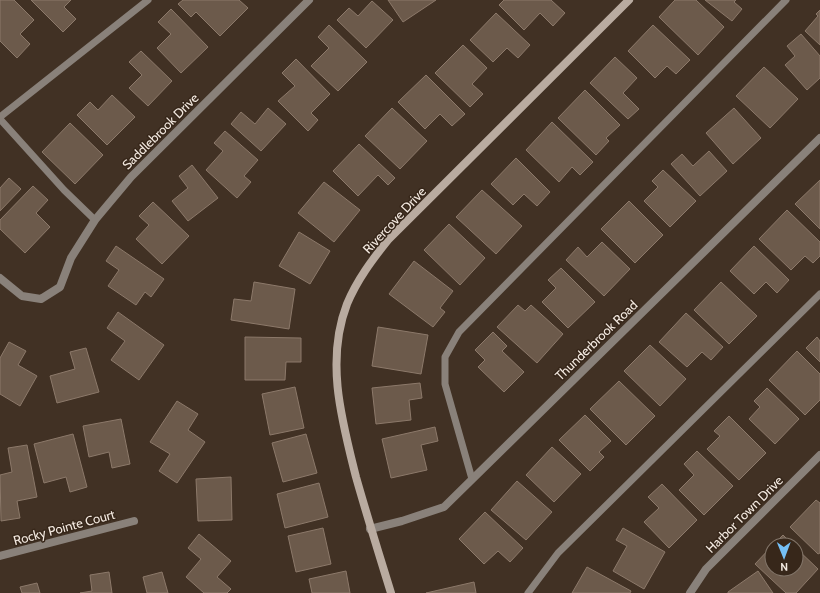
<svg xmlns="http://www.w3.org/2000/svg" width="820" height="593" viewBox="0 0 820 593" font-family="Cabin,sans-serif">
	<rect width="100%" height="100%" fill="#413124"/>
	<path fill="#6c5a4b" stroke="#8c796a" d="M0,0H14L34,20L20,34L30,44L17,58L0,41Z
		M31,0H71L64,7L76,19L63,32Z
		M183,0H239L248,8L220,36L196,12L191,17L178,4Z
		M388,0H436L403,22Z
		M504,0H551L565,13L553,26L540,13L524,30L499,5Z
		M675,0H696L724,27L698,55L659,17Z
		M705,0H736L734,2L742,9L732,21Z
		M372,1L393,20L366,48L337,20L349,8L358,16Z
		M171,9L208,47L181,73L157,48L171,34L158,22Z
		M820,10V45L805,31L818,16L816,14Z
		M496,13L530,45L518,58L507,48L493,62L470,40Z
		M329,25L367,62L338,91L311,66L329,48L318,37Z
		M653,25L690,60L676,74L667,66L655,78L628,51Z
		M801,34L820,56V78L807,90L785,65L795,56L787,46Z
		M463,45L487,68L472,84L483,94L470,107L435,73Z
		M141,51L172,81L148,106L129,88L142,75L129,62Z
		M615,57L637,78L623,93L639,109L628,119L590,83Z
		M296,59L330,94L311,113L318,120L308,131L278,101L295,86L282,73Z
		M764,67L798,99L770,128L736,96Z
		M426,75L465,114L452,126L440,114L425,129L398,102Z
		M585,90L620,125L606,138L609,141L596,155L558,118Z
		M112,95L135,117L107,145L77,115L90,102L98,110Z
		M268,108L286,124L261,151L231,124L241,112L255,124Z
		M392,108L427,141L400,169L365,136Z
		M734,108L761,138L733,164L706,133Z
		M552,122L593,162L580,175L572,167L559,182L526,150Z
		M70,123L103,155L75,184L42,152Z
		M225,131L258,160L244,176L251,182L237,198L206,170L223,151L214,143Z
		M359,144L395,178L388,185L378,175L358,196L333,171Z
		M709,151L727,171L700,196L671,164L682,154L693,166Z
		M516,158L550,192L537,206L524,194L513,205L491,184Z
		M192,165L218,198L188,221L172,201L188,188L179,176Z
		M663,170L696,201L670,227L644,201L658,187L652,181Z
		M9,178L21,189L0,211V188Z
		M820,180V229L795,204Z
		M324,182L360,210L334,242L298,213Z
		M33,186L48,200L36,213L50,227L25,253L0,229V220Z
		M482,190L522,226L496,254L456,217Z
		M629,201L663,235L635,263L601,229Z
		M153,202L189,236L162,264L136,239L149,225L139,216Z
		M787,210L820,242V256L813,263L805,256L791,270L759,239Z
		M449,224L485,258L460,285L424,250Z
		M299,232L330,251L310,284L279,266Z
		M602,242L630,269L604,296L566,260L578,247L587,257Z
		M116,246L164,279L151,297L145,292L136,305L108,286L119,270L106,261Z
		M754,246L789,280L777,293L766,282L754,294L730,271Z
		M414,261L453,291L440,308L445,312L433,327L389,294Z
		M561,268L595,302L568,328L542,302L556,288L548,280Z
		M254,282L295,289L289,329L231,320L234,299L251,301Z
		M721,282L757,316L729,344L694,310Z
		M518,305L525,311L531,305L563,334L537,363L497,327Z
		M118,312L164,345L139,380L111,360L125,341L107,328Z
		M686,313L723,347L711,360L702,352L687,367L659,342Z
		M378,327L428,335L421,374L372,366Z
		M493,332L507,346L502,351L524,372L504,392L478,367L485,360L475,350Z
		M245,337L301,338V362H286L285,380H245Z
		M817,337L820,341V362L806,348Z
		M9,342L26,351L18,365L37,376L20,406L0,394V358Z
		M650,345L686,379L660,406L624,371Z
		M86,348L99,392L57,403L50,376L75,369L70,352Z
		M797,351L820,374V400L805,415L769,380Z
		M619,381L655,416L626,445L590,409Z
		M420,383L422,398L409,400L411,420L376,424L372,388Z
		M295,387L304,428L270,435L262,394Z
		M767,388L799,419L775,444L749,419L760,407L754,401Z
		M177,401L198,414L188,430L205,442L177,483L159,471L170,454L150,442Z
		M585,415L611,441L599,452L604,457L590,471L559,440Z
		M729,416L766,453L739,480L707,449L720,436L714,431Z
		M121,419L130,464L112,468L109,452L89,457L83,426Z
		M435,427L438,441L421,445L427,470L391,478L382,439Z
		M73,434L87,487L70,492L66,477L44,483L34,444Z
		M306,434L317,473L283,482L272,443Z
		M27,445L37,497L17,501L20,518L1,521L0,475L12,472L8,448Z
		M552,447L581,474L554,502L526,475Z
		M697,451L733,486L704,515L679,490L694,475L684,464Z
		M231,477L232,520L198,521L196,479Z
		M517,481L552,512L526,540L491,510Z
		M319,483L328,517L285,528L277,494Z
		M662,484L697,520L669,548L644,522L659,508L648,497Z
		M816,500L820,503V553L818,554L790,527Z
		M485,512L523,548L510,562L498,551L484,564L459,539Z
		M323,528L331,564L296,572L288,536Z
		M623,528L665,552L644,589L613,571L627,546L616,540Z
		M199,534L231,561L217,577L231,589L227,593H204L186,577L201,559L188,548Z
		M783,535L793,545H773Z
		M772,546V569H796V548L818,569L796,593H786L755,564Z
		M587,567L631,591L630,593H572Z
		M346,571L350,593H312L309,579Z
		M758,571L773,593H728V592Z
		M109,572L112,593H80L92,591L90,575Z
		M162,572L168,593H147L143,577Z
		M474,582L476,593H426Z
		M37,583L40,593H22L20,587Z"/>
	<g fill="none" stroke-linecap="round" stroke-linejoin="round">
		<path stroke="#89817a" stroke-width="7" d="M0,117L148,0
			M0,119L64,190L95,220
			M472,479L445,384V357L459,332L786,0
			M528,593L558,553L820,294"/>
		<path stroke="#89817a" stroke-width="8" d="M0,278L22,296L41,299L60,287L71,258L95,220L131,177L309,0
			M370,529L402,521L444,507L820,138
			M0,556L134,521
			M690,593L706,569L820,455"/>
		<path stroke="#b9aba0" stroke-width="8" d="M391,593C379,554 367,516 356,477C342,421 325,361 347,304C357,280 372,260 388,240L629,0"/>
	</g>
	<g text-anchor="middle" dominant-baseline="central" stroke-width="3" stroke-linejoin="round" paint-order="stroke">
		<g font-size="13" fill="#f3e9e0" stroke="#37271a">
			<text transform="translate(160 131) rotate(-45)">Saddlebrook Drive</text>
			<text transform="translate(394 220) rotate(-47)">Rivercove Drive</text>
			<text transform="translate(596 340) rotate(-44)">Thunderbrook Road</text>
			<text transform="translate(744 514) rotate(-45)">Harbor Town Drive</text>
			<text transform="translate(64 527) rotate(-15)">Rocky Pointe Court</text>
		</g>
	</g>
	<g transform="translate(784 557) rotate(179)"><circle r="19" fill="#37271a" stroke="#827569"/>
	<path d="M0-3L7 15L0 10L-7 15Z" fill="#75c0f6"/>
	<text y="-6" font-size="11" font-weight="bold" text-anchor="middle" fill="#f3e9e0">N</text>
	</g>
</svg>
